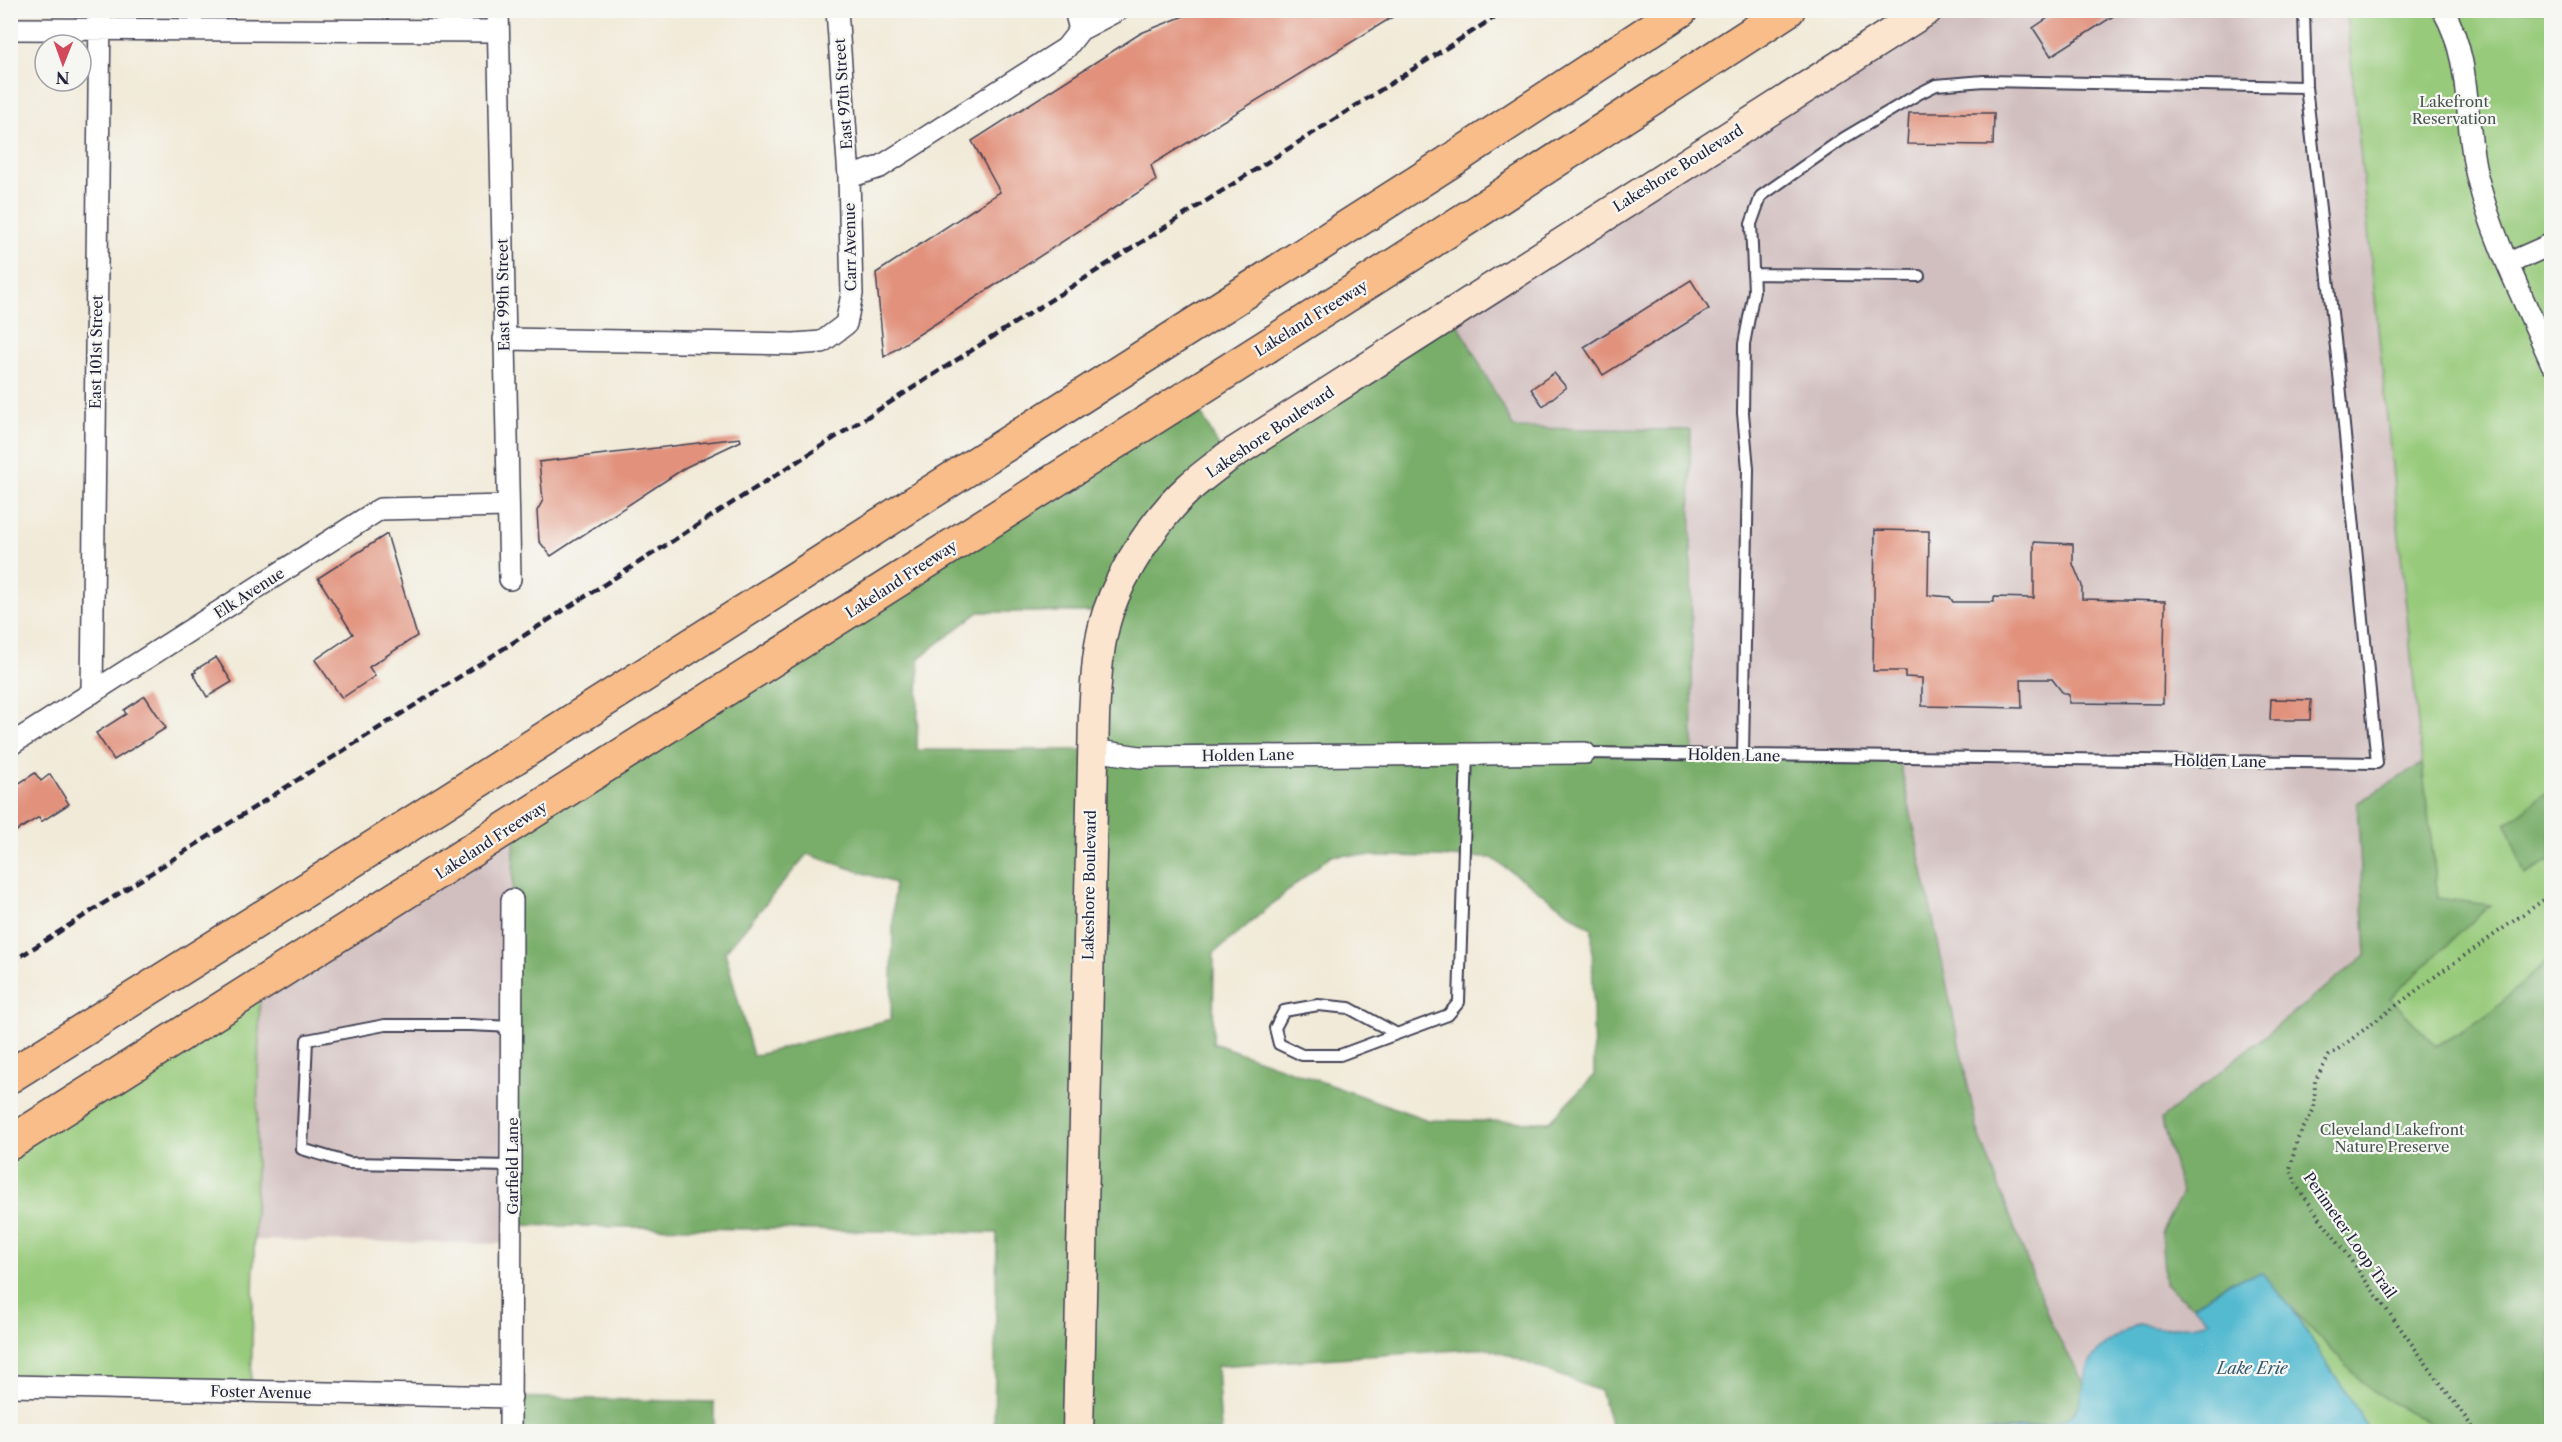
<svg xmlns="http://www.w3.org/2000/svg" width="2562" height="1442" viewBox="0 0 2562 1442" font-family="'Libre Caslon Text',serif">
	<rect width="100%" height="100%" fill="#f6f6f2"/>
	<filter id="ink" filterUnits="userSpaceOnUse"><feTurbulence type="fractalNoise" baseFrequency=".0167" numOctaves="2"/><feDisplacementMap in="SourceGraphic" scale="12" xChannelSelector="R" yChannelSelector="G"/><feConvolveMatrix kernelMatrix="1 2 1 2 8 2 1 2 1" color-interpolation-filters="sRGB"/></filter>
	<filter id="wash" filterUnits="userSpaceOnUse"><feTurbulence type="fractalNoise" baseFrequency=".008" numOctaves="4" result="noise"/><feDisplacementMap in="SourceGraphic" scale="24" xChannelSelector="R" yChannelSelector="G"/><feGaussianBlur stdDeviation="1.35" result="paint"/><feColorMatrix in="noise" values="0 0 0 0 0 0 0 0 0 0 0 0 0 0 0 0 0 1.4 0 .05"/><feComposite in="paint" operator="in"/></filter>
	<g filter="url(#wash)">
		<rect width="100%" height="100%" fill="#f1ead8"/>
		<path fill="#d1bfbf" d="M1927,11H2346L2422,764L2357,803L2366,955L2161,1119L2182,1193L2161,1233L2165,1284L2210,1321L2183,1328H2160L2138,1324L2121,1333L2103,1348L2090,1363L2084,1383L2051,1324L1977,1129L1899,757L1693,755L1689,431L1514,428L1452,313Z
			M515,825L512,900L511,1244L254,1240L260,986Z"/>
		<path fill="#97ca7a" stroke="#5c765a" stroke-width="1.5" d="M2346,11H2551V1431L2368,1430L2292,1309L2199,1089L2438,898L2422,764Z
			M260,986L251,1391L11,1386V1143Z"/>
		<path fill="#79ae6a" stroke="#4e6852" stroke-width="1.5" fill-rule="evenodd" d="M1452,313L1514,428L1690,430L1693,754L1899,757L1977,1129L2051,1324L2084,1383L2082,1401L2070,1416L2049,1425L1981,1432L1613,1431L1600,1391L1489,1348L1217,1366L1221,1431H994L997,1233L511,1225L512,900L515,825L1191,394L1225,458ZM979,612H1108L1091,750H917L919,658ZM807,854L894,883L891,1019L753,1056L725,952ZM1331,855L1492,858L1592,929L1594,1076L1549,1122L1428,1120L1213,1043L1214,953Z
			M2422,764L2438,898L2490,905L2390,998L2436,1046L2487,1016L2551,957V1431H2444L2371,1391L2292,1309L2262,1274L2229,1282L2193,1306L2165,1284L2161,1233L2182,1193L2161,1119L2366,955L2357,803Z
			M2551,789V860L2525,875L2506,824Z
			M511,1397L714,1402V1431L511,1432Z"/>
		<path fill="#52bad0" stroke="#3a6e86" stroke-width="1.5" d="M2262,1273L2292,1309L2371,1431H1981C2004,1429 2054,1429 2071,1415C2086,1402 2082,1381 2089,1364C2097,1346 2122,1333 2138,1324C2164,1329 2183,1328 2209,1321L2193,1306L2230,1282Z"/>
		<g id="blocks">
			<path fill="#e1917c" d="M1199,10H1404L1151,165L1156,181L884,357L876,273L1000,192L972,141L1141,33Z
				M2060,10H2123L2051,56L2033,28Z
				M1909,113H1994L1993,145L1907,144Z
				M1691,280L1709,309L1603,375L1584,347Z
				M1554,373L1566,387L1543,406L1531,389Z
				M740,438L741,441L686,467L551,556L539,541L537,511L543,500L539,462Z
				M1875,530L1929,531L1928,595L1950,597L1953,602H1994V597L2034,598V542L2073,544V564L2082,586V599L2165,601L2163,704L2069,703V695L2062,692L2052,679H2021L2022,708L1922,706V678L1905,677V671H1873Z
				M387,534L417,636L369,667L375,676L342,698L315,660L353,634L318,578Z
				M216,657L232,682L207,697L193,673L196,672L195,670Z
				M145,696L166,728L114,760L96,733L126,714L124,710Z
				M2271,699L2311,700L2310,720H2270Z
				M35,773L41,781L50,774L69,804L41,822L39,817L10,835V789Z"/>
		</g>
	</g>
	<g filter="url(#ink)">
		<use href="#blocks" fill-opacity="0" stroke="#414053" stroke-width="1.5"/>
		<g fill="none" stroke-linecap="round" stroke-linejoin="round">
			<defs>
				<path id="lane" d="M1753,274L1919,276
					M1585,753L2377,763L2339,374L2306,87L2304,10
					M1743,755L1748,469L1743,413L1744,344L1754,291L1751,224L1761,196L1844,138L1920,93L1936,85L1984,81L2306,87
					M1397,1034L1349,1008L1318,1005L1284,1011L1275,1028L1279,1044L1302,1055H1340L1448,1015L1459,1002L1467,753
					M512,1166L349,1163L302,1149L307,1040L385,1025H470L512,1027"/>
				<path id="street" d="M498,10L510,579
					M1075,10L1080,30
					M2443,10C2474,64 2463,124 2478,180C2493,240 2527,306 2552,364
					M10,29L498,31
					M849,177L880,167L1066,48L1080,30L1118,10
					M2509,263L2552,244
					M504,339L794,344L822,342L846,324L852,294L849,177L837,10
					M92,693L100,10
					M10,745L380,509L507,506
					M1092,750L1140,757L1585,753
					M10,1386L511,1397
					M510,1432L512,900"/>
				<path id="secondary" d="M1078,1432L1094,716C1096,682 1097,645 1108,612C1122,570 1157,517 1190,487C1201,477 1214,468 1226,458L1927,10"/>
				<path id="highway" d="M10,1076L409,825L1446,164L1681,10
					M10,1143L1398,263L1788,10"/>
			</defs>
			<use href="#lane" stroke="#414053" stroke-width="14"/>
			<use href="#street" stroke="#414053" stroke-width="24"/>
			<use href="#secondary" stroke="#414053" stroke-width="33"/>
			<use href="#highway" stroke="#414053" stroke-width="36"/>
			<path stroke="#414053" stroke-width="4" stroke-dasharray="1.5 4.5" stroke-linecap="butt" d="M2476,1432L2298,1188L2290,1169L2297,1140L2314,1109L2315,1081L2329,1056L2437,975L2552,894"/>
			<use href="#lane" stroke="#fff" stroke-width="10"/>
			<use href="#street" stroke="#fff" stroke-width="21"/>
			<use href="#secondary" stroke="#fce5cf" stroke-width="30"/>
			<use href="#highway" stroke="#f8bd88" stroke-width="33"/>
			<path stroke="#22223b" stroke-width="4.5" stroke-dasharray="9 4.5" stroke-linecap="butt" d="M10,963L1506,10"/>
		</g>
	</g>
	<g text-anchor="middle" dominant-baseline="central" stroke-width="4.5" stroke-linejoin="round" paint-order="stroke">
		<g font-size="15" fill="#22223b" stroke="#f6f6f2">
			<text transform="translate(843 94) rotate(-94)">East 97th Street</text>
			<text transform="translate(1678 168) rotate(-32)">Lakeshore Boulevard</text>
			<text transform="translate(850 247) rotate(-91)">Carr Avenue</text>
			<text transform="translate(503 295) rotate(-91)">East 99th Street</text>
			<text transform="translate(1311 318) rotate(-32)">Lakeland Freeway</text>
			<text transform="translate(96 352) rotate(-89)">East 101st Street</text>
			<text transform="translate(1270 432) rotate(-34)">Lakeshore Boulevard</text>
			<text transform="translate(901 579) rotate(-33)">Lakeland Freeway</text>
			<text transform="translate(249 593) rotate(-33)">Elk Avenue</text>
			<text transform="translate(1248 755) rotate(-1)">Holden Lane</text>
			<text transform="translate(1734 755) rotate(1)">Holden Lane</text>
			<text transform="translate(2220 761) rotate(1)">Holden Lane</text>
			<text transform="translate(491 840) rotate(-33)">Lakeland Freeway</text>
			<text transform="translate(1089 885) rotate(-89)">Lakeshore Boulevard</text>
			<text transform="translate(512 1166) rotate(-90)">Garfield Lane</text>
			<text transform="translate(2350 1235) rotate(55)">Perimeter Loop Trail</text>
			<text transform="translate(261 1392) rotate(1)">Foster Avenue</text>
		</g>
		<g font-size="15" fill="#45544e" stroke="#f6f6f2">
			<text x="2454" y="101">Lakefront<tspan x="2454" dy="17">Reservation</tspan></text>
			<text x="2392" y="1129">Cleveland Lakefront<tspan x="2392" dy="17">Nature Preserve</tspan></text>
		</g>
		<g font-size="16" font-style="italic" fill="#33576f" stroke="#f6f6f2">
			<text x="2252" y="1368">Lake Erie</text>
		</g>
	</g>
	<rect width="2562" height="1442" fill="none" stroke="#f6f6f2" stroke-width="36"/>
	<g transform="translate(63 63) rotate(181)"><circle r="28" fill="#f6f6f2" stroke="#a1a1a9" stroke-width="1.5"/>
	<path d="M0-4.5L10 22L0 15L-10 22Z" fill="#d1495b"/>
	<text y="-9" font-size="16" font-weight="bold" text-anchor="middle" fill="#22223b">N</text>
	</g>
</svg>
